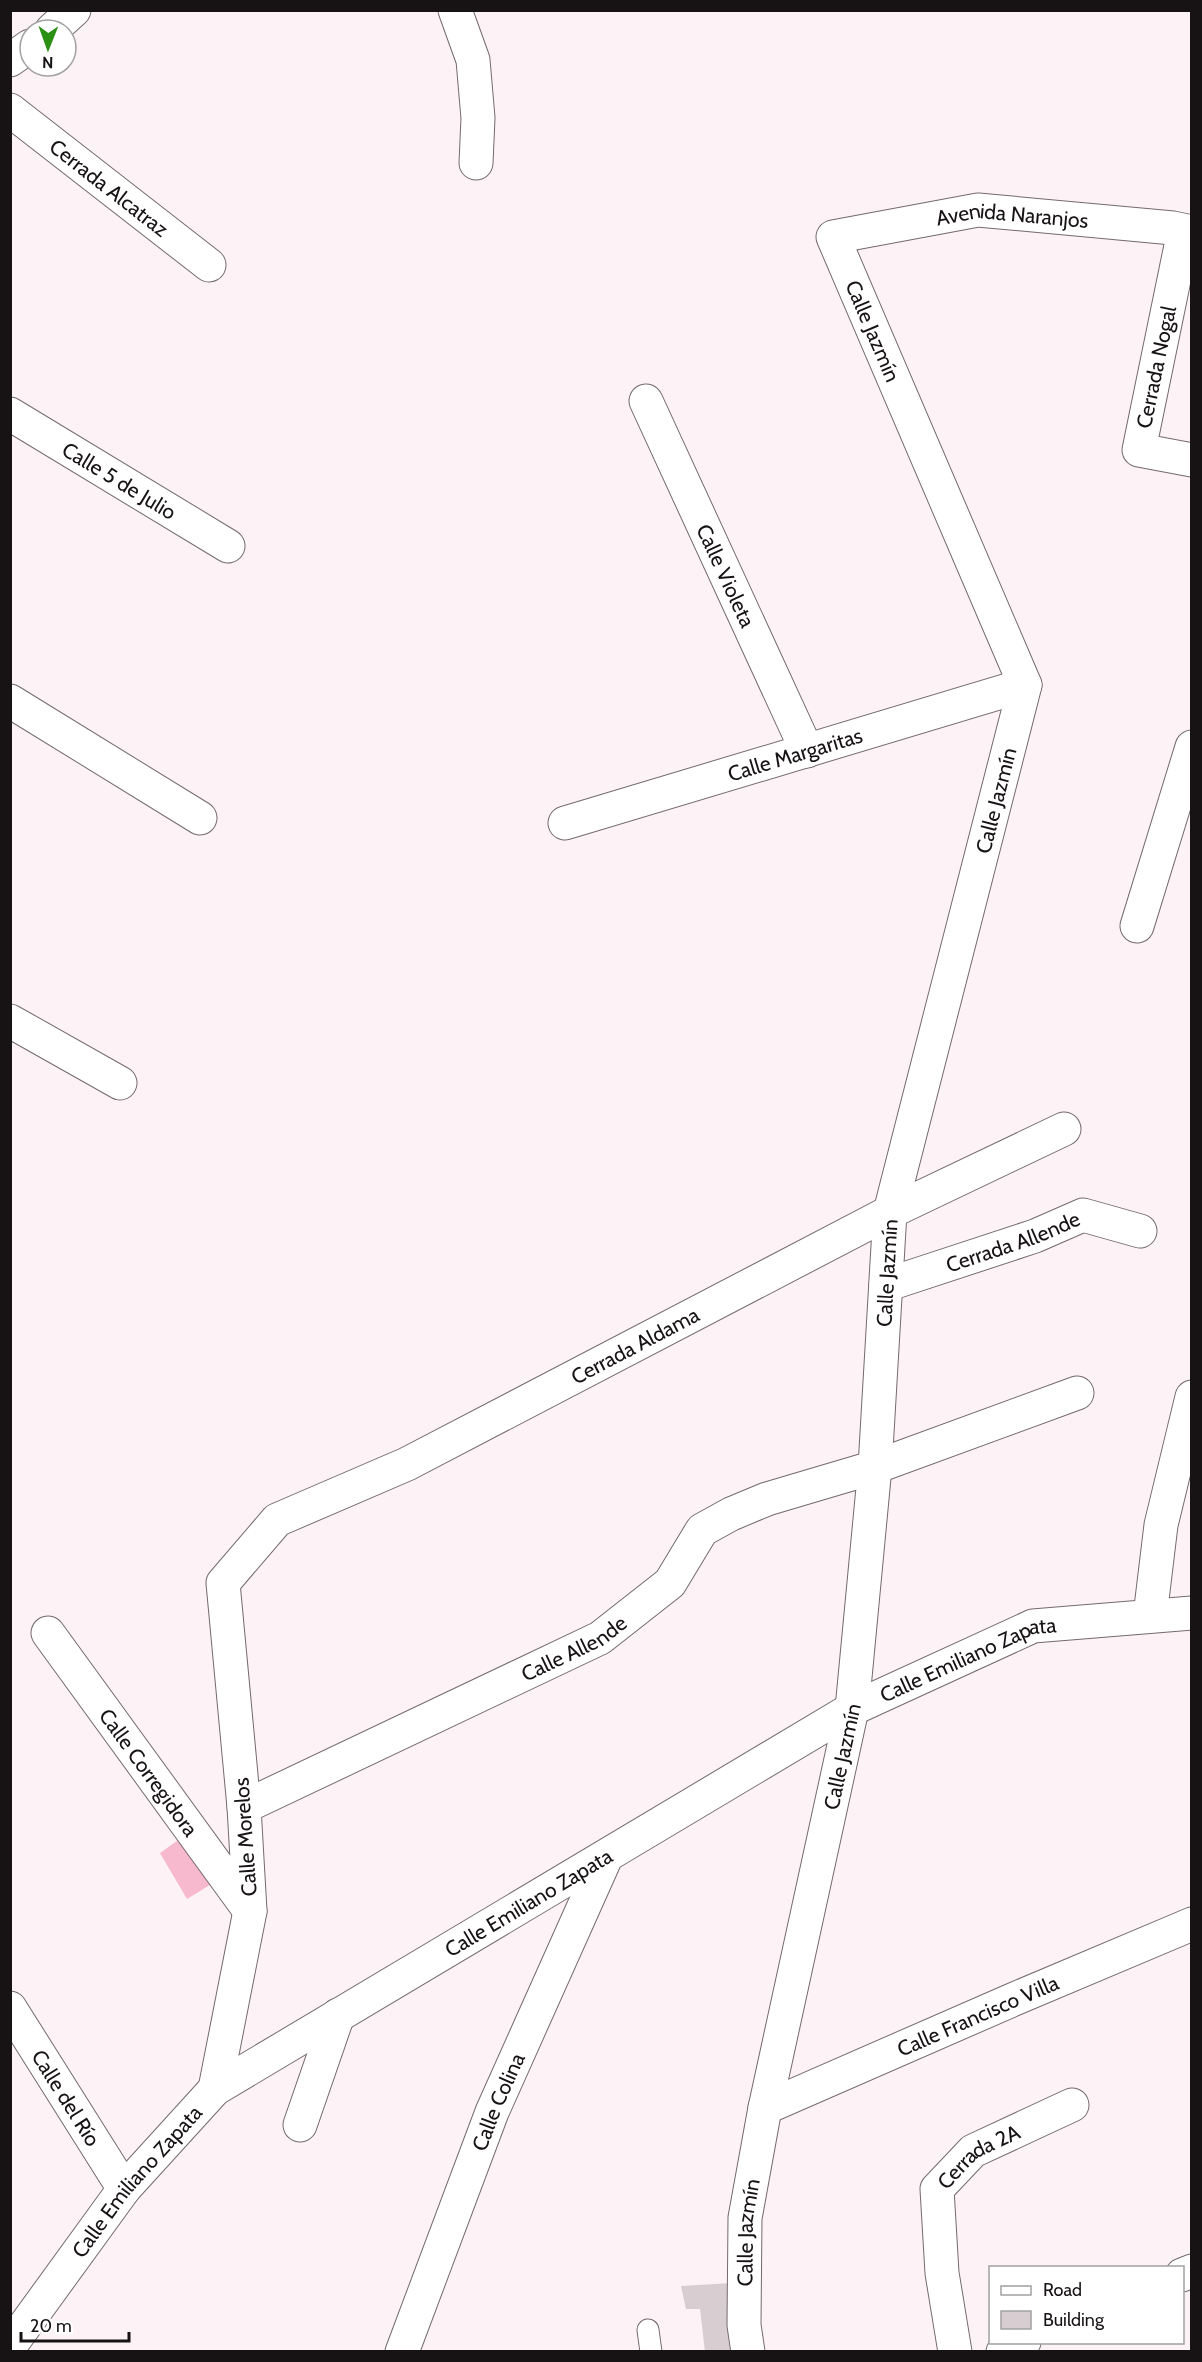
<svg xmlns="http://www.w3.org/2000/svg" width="1202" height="2362" viewBox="0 0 1202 2362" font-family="Cabin,sans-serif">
	<rect width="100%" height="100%" fill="#fdf2f5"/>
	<path fill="#f7b9cd" d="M187,1834L218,1880L187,1899L160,1853Z"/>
	<path fill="#d8cdd0" d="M748,2282L751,2352H705L700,2309H686L681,2286Z"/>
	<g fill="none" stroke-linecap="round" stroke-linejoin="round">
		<defs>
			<path id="service" d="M648,2330L651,2352"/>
			<g id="minor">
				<path d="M455,10L473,60L478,118L476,163"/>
				<path id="s1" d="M10,110L209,265"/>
				<path d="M1184,231L1139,450L1192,460"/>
				<path id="s2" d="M646,401L807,751"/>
				<path id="s3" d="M10,414L228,546"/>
				<path d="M10,701L200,818"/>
				<path id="s4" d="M565,823L1025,685"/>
				<path d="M1137,926L1192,747"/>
				<path d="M10,1021L120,1083"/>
				<path id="s5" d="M886,1285L1035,1236L1083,1215L1140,1231"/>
				<path d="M1150,1616L1161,1525L1192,1397"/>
				<path id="s6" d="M48,1633L250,1911"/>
				<path id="s7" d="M244,1807L600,1638L670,1583L702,1530L731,1514L767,1499L875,1467L1077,1393"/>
				<path id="s8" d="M10,2008L124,2189"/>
				<path id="s9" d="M215,2089L250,1911L244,1807L223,1583L277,1520L407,1464L890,1212L1064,1129"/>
				<path id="s10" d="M765,2108L1012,2000L1192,1924"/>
				<path d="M300,2125L338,2015"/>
				<path d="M1182,2275L1192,2271"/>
				<path id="s11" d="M10,2346L124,2189L215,2089L852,1709L1033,1626L1192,1613"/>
				<path id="s12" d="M402,2352L492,2112L606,1857"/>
				<path id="s13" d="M748,2352L744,2325L745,2218L765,2108L852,1709L875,1467L890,1212L1025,685L833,237L978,210L1173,228L1192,232"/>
				<path id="s14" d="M955,2352L942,2273L937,2189L973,2151L1072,2105"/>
				<path d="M1003,2352L1024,2342"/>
			</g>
			<path id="tertiary" d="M52,30L74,10
				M10,60L30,46"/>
		</defs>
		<use href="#service" stroke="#746a6d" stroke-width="23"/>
		<use href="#minor" stroke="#746a6d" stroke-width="35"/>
		<use href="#tertiary" stroke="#746a6d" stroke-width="35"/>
		<use href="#service" stroke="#fff" stroke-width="21"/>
		<use href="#minor" stroke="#fff" stroke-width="33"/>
		<use href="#tertiary" stroke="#fff" stroke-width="33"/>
	</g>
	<g text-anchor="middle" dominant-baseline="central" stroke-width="4.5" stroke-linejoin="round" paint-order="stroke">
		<g font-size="21" fill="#171314" stroke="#fff">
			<text stroke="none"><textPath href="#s1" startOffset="126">Cerrada Alcatraz</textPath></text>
			<text stroke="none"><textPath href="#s13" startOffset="2366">Avenida Naranjos</textPath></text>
			<text transform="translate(873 331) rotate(67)">Calle Jazmín</text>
			<text transform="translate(1156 367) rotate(-78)">Cerrada Nogal</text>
			<text stroke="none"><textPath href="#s3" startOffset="128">Calle 5 de Julio</textPath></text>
			<text stroke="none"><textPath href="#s2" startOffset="192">Calle Violeta</textPath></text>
			<text stroke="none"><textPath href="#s4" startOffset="240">Calle Margaritas</textPath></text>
			<text stroke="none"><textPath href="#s13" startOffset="1578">Calle Jazmín</textPath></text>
			<text stroke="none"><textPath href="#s5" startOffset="134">Cerrada Allende</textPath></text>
			<text stroke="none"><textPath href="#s13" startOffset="1092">Calle Jazmín</textPath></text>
			<text stroke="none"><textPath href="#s9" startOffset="992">Cerrada Aldama</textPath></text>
			<text stroke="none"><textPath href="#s7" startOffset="366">Calle Allende</textPath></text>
			<text stroke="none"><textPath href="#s11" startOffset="1198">Calle Emiliano Zapata</textPath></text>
			<text stroke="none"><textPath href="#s13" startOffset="606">Calle Jazmín</textPath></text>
			<text stroke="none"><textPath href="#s6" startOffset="172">Calle Corregidora</textPath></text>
			<text transform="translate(245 1837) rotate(-94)">Calle Morelos</text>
			<text stroke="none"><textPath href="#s11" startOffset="694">Calle Emiliano Zapata</textPath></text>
			<text stroke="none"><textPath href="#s10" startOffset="232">Calle Francisco Villa</textPath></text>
			<text stroke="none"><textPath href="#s8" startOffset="106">Calle del Río</textPath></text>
			<text stroke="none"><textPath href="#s12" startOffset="268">Calle Colina</textPath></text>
			<text stroke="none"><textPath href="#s14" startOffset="218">Cerrada 2A</textPath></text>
			<text stroke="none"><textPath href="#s11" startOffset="208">Calle Emiliano Zapata</textPath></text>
			<text stroke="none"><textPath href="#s13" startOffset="120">Calle Jazmín</textPath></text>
		</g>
	</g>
	<rect width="1202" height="2362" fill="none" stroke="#171314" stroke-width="24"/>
	<rect x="989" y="2266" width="195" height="78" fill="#ffffff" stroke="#a2a1a1" stroke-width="1.5"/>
	<rect x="1001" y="2286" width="30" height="9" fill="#ffffff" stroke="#a2a1a1" stroke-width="1.5"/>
	<text x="1043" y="2296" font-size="18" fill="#171314">Road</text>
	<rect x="1001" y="2311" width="30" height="18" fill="#d8cdd0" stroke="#a2a1a1" stroke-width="1.5"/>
	<text x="1043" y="2326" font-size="18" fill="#171314">Building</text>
	<g transform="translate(48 48) rotate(181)"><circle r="28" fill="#ffffff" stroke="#a2a1a1" stroke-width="1.5"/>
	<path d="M0-4.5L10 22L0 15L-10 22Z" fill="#2a9114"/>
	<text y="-9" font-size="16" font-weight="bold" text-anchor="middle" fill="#171314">N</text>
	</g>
	<path d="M21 2332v9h108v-9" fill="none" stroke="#171314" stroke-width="3"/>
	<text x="30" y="2332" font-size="18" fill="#171314" stroke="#ffffff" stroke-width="4.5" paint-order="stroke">20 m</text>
</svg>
